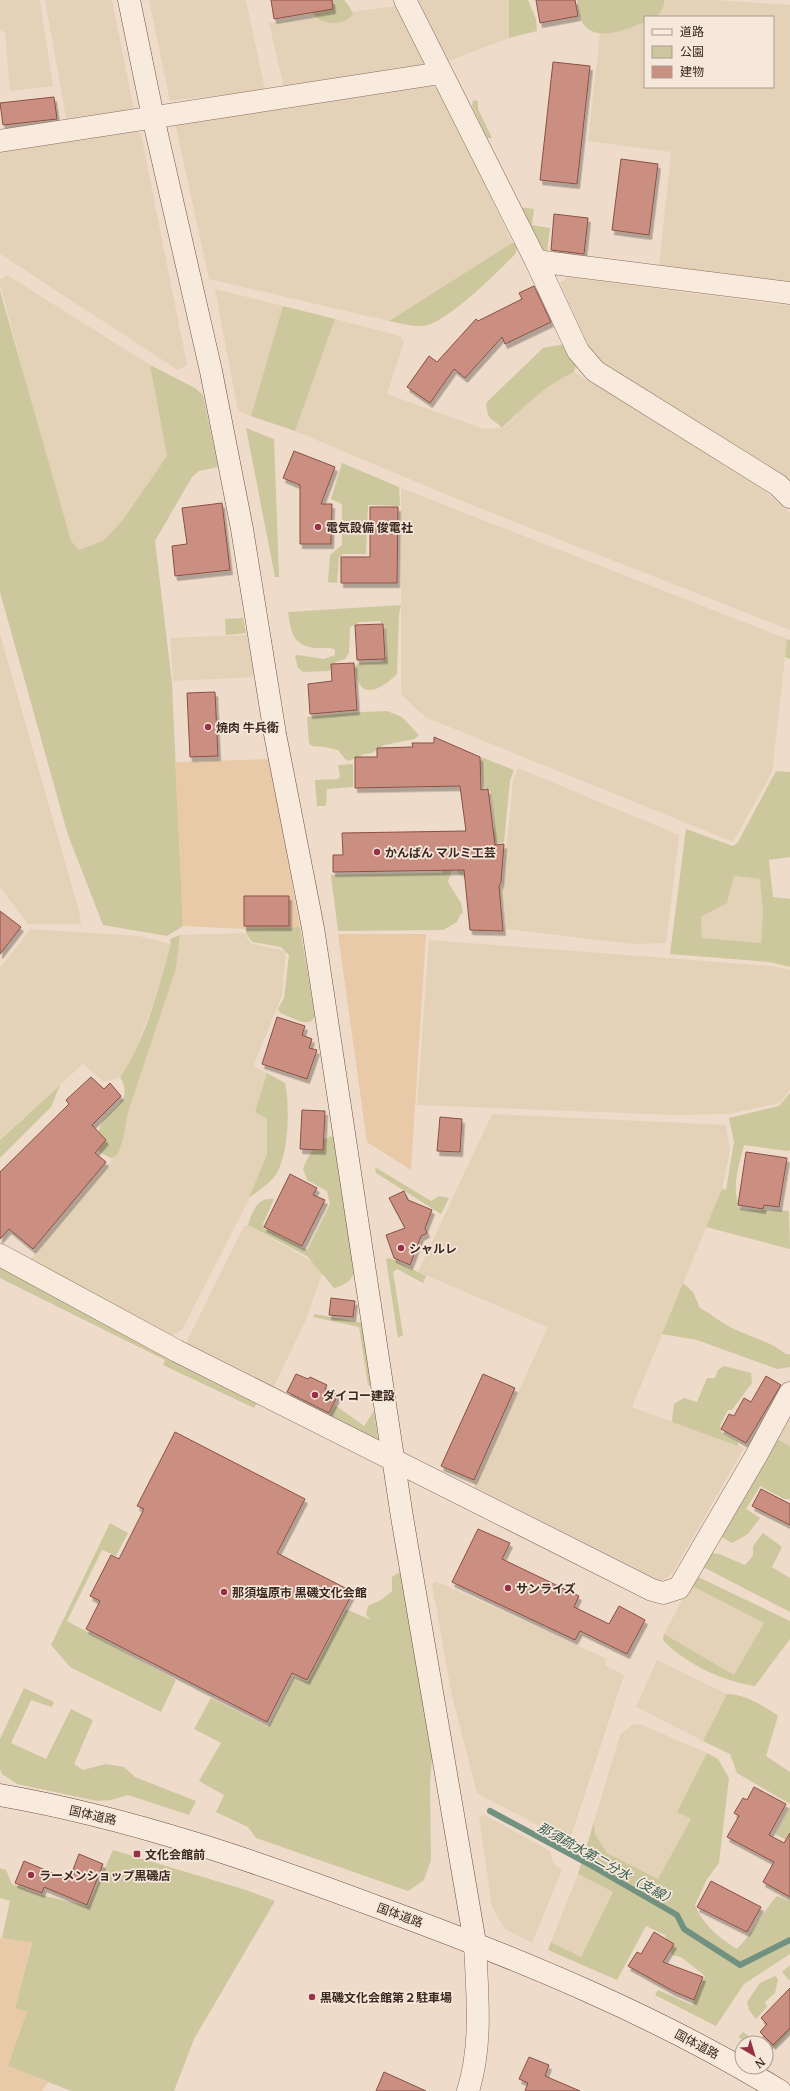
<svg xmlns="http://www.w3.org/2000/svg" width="790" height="2091" viewBox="0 0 790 2091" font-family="Merriweather,'Noto Sans JP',serif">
	<defs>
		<filter id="shadow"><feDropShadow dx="2.5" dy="4.5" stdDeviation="0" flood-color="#0004"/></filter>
	</defs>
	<rect width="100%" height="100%" fill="#eedbca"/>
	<path fill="#e3d2b7" d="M0,0H40L53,86L10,91L5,33L0,30Z
		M45,0H112L134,111L67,123Z
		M149,0H246L265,90L170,101Z
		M416,0H509V38L446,62Z
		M659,0H714L790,5V285L659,267L671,152L588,141L600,34L645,18V87H773V17H649Z
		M396,6L427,67L284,89L269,23Z
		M429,85L442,90L512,243L389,321L209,279L175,123Z
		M134,130L141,134L187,365L178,370L0,254V152Z
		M7,275L150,365L167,456L122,521L103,541L79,550L71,541L64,527L0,284V280Z
		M568,277L790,306V482L779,472L607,367L588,345L560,283Z
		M215,289L283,306L251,416L238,411Z
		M335,319L400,336L404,342L387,394L484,429L504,428L531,400L558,379L574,372L741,471L790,513V630L469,504L295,431Z
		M401,488L787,639L772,772L733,842L425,717L401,694Z
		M0,634L79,911L81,924H28L0,887Z
		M247,635L254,677L173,681L170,638Z
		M518,768L679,835L666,943L632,944L506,929L502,892L513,780Z
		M734,876L760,879L763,912L761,943L702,939L701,917L727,903Z
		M30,929L139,936L171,944L159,987L131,1063L120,1077L104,1082L83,1064L0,1139V968Z
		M244,933L252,944L286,951L282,996L253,1066L267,1073L255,1112L267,1119V1154L247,1203L182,1330L172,1335L166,1336L28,1262L110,1163L176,969L180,935Z
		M429,940L772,966L790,970V1090L780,1103L728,1114L675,1115L417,1105Z
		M492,1114L726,1125L730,1151L722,1189L632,1407L744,1448L673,1572L666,1579L656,1581L473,1490L548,1327L418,1272Z
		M248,1225L320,1266L322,1274L305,1322L272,1390L189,1348L187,1341L244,1226Z
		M790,1413V1446L777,1439Z
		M436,1581L607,1659L605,1665L624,1675L570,1839L556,1835L477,1793L452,1696L432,1584Z
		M690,1585L764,1623L734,1676L664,1634Z
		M657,1660L727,1694L703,1741L636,1707Z
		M640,1724L707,1753L678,1812L691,1819L658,1879L607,1853L595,1834L594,1822L620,1735L632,1725Z
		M485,1815L550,1851L553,1863L562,1870L532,1943L505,1929L492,1907L479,1816Z
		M578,1874L613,1892L581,1957L551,1942Z"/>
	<path fill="#ccc79d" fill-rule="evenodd" d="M308,0H344L349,6L353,14C344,27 321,26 312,12C310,9 309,4 308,0Z
		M509,0H528L536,19L537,31L509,38Z
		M577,0H664V5L658,16L645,17V22C626,29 596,44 582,22C578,16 578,6 577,0Z
		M473,100L478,101V109L492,138H487L472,106Z
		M519,207L534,209L532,225L550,228L547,251L538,247Z
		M512,243H517L516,253C499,271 446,324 423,326C412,327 400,323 389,321Z
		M0,291L71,541L79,550L103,541L122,521L167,456L150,365L195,388L203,395L218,467L199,471L192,477L155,541L172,683L183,926L167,936L103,925L68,835L0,592Z
		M283,306L335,319L295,431L251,416Z
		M565,344L577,362L574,372C545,385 524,407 502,428C492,417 488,423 486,403L543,348Z
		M246,428L274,439L279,577H275Z
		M342,463L399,487L400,506L368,505L366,554H343L339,558L337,583L328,582L330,555L342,545V504L331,499Z
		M401,605L399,614L397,674C388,683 366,701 358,681C356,677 356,670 356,665L360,663L381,662L387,656L386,629L380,621L360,622L350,627L349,653L345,659L336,662L329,671L303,672L298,668L295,656L298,655L324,659L335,655V650C328,646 323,649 316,648C292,646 291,631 288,612Z
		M243,618L246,633L226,635L225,619Z
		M787,639L790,640V659L785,657Z
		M387,711L402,717L419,735L415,739L384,745L372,753L364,754L349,761L345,759L338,750L325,747L312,746L309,743L307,717L362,712Z
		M481,757L514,770L510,780L504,842L494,844L465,878L458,873L454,861L448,882L461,903L463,913L460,915L457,922L443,930L338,931L331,875L442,873V836L489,837L495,830L491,792L483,786Z
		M353,764V787L327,789L326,806H317L315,780L338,779L340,776L338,765Z
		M776,771L790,772V857L769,860L773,897L790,899V967L770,962L670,954L686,829L733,846L738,842ZM734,876L760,879L763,912L761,943L702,938L701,917L727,903Z
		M300,927L315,1017L310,1022H302L280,1013L278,1009L284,998L289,955L281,947L252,942L246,933V929Z
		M180,935L176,969L128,1112L123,1139L118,1154L111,1158L99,1152C99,1145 97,1136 99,1130C103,1110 137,1104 120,1077C144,1045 160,984 171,944L170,939Z
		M267,1073L285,1083C290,1105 289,1157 275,1176C268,1185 258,1191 249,1198L267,1154V1119L255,1112Z
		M60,1085L51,1107L0,1158V1140Z
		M790,1093V1150L788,1151L744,1145C739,1165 730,1191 741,1209C758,1211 772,1209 789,1211L790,1249L706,1227L722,1189L726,1190L734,1142L729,1118L779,1106Z
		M332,1136L338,1141L356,1266C353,1280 348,1284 334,1288L307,1256L248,1225C252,1212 257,1197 274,1199L263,1224L264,1228L307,1250L330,1204L327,1191L307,1180L303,1169C308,1155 317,1140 332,1136Z
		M375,1167L431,1201L439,1196L449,1198L441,1214L376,1173Z
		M390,1258L426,1276L423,1283L397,1269L393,1272L403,1335L398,1338L386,1259Z
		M0,1264L258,1402L254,1408L163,1365L165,1360L0,1278Z
		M683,1283L693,1292L700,1308C712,1314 721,1323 732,1328C750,1337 770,1341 786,1354H790V1367L777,1369L697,1340L662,1334Z
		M315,1314L363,1323L373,1387L368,1385L359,1327L313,1317Z
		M724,1366L751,1373L752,1383L732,1410H728L720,1425L722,1433L738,1442V1446L672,1422L674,1404L684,1398L697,1402L707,1378H715L718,1370Z
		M335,1405L364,1426L374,1411L379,1446L327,1419Z
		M777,1439L790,1446V1499H784L760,1486L746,1509L760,1518L748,1534L732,1543L720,1536Z
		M110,1523L128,1533L116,1556L102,1550L67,1621L176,1680L161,1712L70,1667L51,1645Z
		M763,1533L782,1547L772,1567L790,1578V1612L703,1567L710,1553L719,1554L745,1565L753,1556V1546Z
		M403,1570L432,1757L430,1784L431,1860L424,1880L408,1891L256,1838L248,1827L216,1812L224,1795L199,1781L221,1743L194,1729L211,1698L268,1727L294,1677L308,1682L346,1609L371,1620L366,1615L368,1606L381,1600L392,1591V1577Z
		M696,1576L790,1621V1639L755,1686C724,1682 684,1663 663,1640L664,1634L734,1675L764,1623L690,1585Z
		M24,1688L54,1702L52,1707L31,1700L11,1743L46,1759L71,1709L93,1720L74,1764L83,1770L106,1764L124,1767L135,1777L196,1801L189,1815L128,1795L111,1800L97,1801L17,1784L2,1774L0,1769V1739Z
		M727,1694C745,1694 764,1706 778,1716L766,1756L790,1772V1804L737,1773L730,1754L703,1741Z
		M707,1753L718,1759L729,1778L719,1863L707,1879L695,1905C703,1925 719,1938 737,1949C753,1933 762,1913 777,1896L790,1901V1954L744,1984L716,2026L655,1995L658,1990L692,2005L705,1976L681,1957L672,1955L665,1935L646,1926L617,1980L548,1950L551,1942L581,1957L613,1892L578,1874L594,1822L595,1834L607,1853L658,1879L691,1819L677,1812Z
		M790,1807V1842L775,1834Z
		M113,1850L246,1890L275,1901L194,2039L174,2091H71L8,2066L26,2012L15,2008L32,1943L2,1938L10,1901L0,1898V1868L6,1870L12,1884L45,1896L88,1906Z
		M790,1965V1981L782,1972Z
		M775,1976L778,1979L775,1993L765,2002L767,2007L756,2019L749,2010L747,2002L760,1983Z
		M790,2024V2031L769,2053L766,2052V2048Z
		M743,2032L759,2043H749L738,2037Z"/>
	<path fill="#e8c9a8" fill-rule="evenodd" d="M269,759L300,927L246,929L183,926L175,762ZM244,896H289V926H244Z
		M338,934H426L411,1170L367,1142Z
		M0,1938L32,1942L15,2008L27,2012L8,2066L48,2082L42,2091H0Z"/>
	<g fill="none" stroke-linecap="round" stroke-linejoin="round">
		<path stroke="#719181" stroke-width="6" d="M490,1811L587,1863L677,1915L684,1929L740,1965L790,1940"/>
	</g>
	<path fill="#cb8f81" stroke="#895045" filter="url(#shadow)" d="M271,0H332L333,9L274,19Z
		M536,0H575L578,16L540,23Z
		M553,62L590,66L577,184L540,180Z
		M54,97L57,119L3,125L0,103Z
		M621,159L658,164L649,235L612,230Z
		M554,214L588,218L584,254L551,250Z
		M534,286L551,322L505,344L502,337L465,378L454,369L430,403L407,387L429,356L437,362L476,319L478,321L522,299L519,293Z
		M294,451L335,467L321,504H332L331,544H300V485L283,478Z
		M222,503L230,570L175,576L172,546L187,544L182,508Z
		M370,507H398L397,583H341V557H370Z
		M383,624L385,659L357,660L355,625Z
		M354,663L357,710L310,714L308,684L332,681L331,664Z
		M215,692L218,756L190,757L187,693Z
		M434,737L480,757L481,790L488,789L495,845L504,844L501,882L499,886L503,931L470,930L464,870L333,872V855H343L342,833L466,831L460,786L355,788V757H377V748L413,747L412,743H434Z
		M244,896H289V926H244Z
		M0,911L21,927L0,954Z
		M277,1017L305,1026L302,1035L312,1039L309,1048L317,1050L307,1079L262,1064Z
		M91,1077L104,1089L110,1083L121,1096L92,1125L106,1140L95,1153L106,1162L33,1249L9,1229L0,1239V1172L69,1104L66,1100Z
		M302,1110L325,1111L323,1150L300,1149Z
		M440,1117L462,1119L460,1152L437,1151Z
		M746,1152L787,1158L779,1207L764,1205L763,1209L738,1205Z
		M290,1174L317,1188L313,1195L325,1200L302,1246L264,1227Z
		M404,1191L408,1200L432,1210L425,1228L427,1233L421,1236L410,1265L394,1258L386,1235L405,1228L389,1198Z
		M331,1298L355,1301L353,1317L329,1315Z
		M296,1374L308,1379L310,1377L327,1385L325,1389L338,1395L329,1413L287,1392Z
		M483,1374L515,1388L474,1480L441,1466Z
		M766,1376L781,1385L746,1443L721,1429L729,1414L734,1416L744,1398L751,1402Z
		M175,1432L305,1499L277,1553L353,1592L307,1680L292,1673L267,1722L86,1629L100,1601L90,1596L111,1555L119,1559L144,1509L137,1506Z
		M761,1489L790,1504V1525L752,1506Z
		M478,1529L510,1543L502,1559L579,1596L574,1607L609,1624L619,1606L645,1620L627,1654L580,1631L575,1640L452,1582Z
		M754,1787L786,1804L769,1835L784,1843L790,1833V1897L763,1882L774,1862L727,1837L739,1816L734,1813L743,1798L747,1800Z
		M79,1854L103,1864L87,1905L44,1887L42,1893L15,1883L24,1861L69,1880Z
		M711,1881L761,1907L747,1932L697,1907Z
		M654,1932L674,1944L663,1962L703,1977L694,2000L673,1991L628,1966L637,1952L641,1954Z
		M790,1988V2028L773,2045L760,2032L767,2024L761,2018Z
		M529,2057L549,2065L545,2076L580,2091H525L528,2083L519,2079Z
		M384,2072L426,2091H376Z"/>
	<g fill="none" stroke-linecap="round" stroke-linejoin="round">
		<defs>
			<path id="street" d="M405,0L536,261L578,351L595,371L778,485L790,497
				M0,141L441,73
				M536,261L790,293
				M0,1255L177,1351L652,1590L663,1593L679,1588L756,1456L790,1393
				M468,2091C483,2043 477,1993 475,1943"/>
			<path id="secondary" d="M129,0L153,117L211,371L242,529L275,734L313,928L402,1517L475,1943
				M0,1795C132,1818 258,1862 383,1909C519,1959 656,2015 780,2091"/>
		</defs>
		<use href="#street" stroke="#8a6c5e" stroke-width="23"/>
		<use href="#secondary" stroke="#6c4d41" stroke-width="23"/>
		<use href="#street" stroke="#f8eadd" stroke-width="22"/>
		<use href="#secondary" stroke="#f8eadd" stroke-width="22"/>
	</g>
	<g fill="#983048" stroke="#f5e7d9" stroke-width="1.5">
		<circle cx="318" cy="527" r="4"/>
		<circle cx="208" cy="727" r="4"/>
		<circle cx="377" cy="852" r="4"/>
		<circle cx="401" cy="1248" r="4"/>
		<circle cx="315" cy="1395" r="4"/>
		<circle cx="508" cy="1588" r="4"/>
		<circle cx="224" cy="1592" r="4"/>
		<rect x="133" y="1850" width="8" height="8" rx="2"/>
		<circle cx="31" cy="1875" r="4"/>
		<circle cx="312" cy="1997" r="4"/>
	</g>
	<g text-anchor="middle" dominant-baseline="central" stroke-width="3.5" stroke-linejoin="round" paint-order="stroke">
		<g font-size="12" font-weight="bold" fill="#3b2821" stroke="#f5e7d9" text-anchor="start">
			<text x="326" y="527">電気設備 俊電社</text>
			<text x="216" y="727">焼肉 牛兵衛</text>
			<text x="385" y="852">かんばん マルミ工芸</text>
			<text x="409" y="1248">シャルレ</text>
			<text x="323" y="1395">ダイコー建設</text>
			<text x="516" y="1588">サンライズ</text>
			<text x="232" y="1592">那須塩原市 黒磯文化会館</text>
			<text x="145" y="1854">文化会館前</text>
			<text x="39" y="1875">ラーメンショップ黒磯店</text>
			<text x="320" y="1997">黒磯文化会館第２駐車場</text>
		</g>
		<g font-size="12" fill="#3b2821" stroke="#f5e7d9">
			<text transform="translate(93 1815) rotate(13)">国体道路</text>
			<text transform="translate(400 1915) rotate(20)">国体道路</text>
			<text transform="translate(697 2044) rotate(28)">国体道路</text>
		</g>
		<g font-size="13" font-style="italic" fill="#315a4e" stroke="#f5e7d9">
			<text transform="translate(607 1864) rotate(29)">那須疏水第二分水（支線）</text>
		</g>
	</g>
	<rect x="644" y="16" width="130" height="72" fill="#f5e7d9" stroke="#ab9b8f"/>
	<rect x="652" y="29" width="20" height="6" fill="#f8eadd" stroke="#ab9b8f"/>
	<text x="680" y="36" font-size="12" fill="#3b2821">道路</text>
	<rect x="652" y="46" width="20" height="12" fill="#ccc79d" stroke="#ab9b8f"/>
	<text x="680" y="56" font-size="12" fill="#3b2821">公園</text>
	<rect x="652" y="66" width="20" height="12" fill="#cb8f81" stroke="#ab9b8f"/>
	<text x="680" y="76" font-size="12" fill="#3b2821">建物</text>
	<g transform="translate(754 2055) rotate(142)"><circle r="19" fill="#f5e7d9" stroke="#ab9b8f"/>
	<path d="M0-3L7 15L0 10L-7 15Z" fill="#983048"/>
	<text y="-6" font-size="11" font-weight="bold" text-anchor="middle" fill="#3b2821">N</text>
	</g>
</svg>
